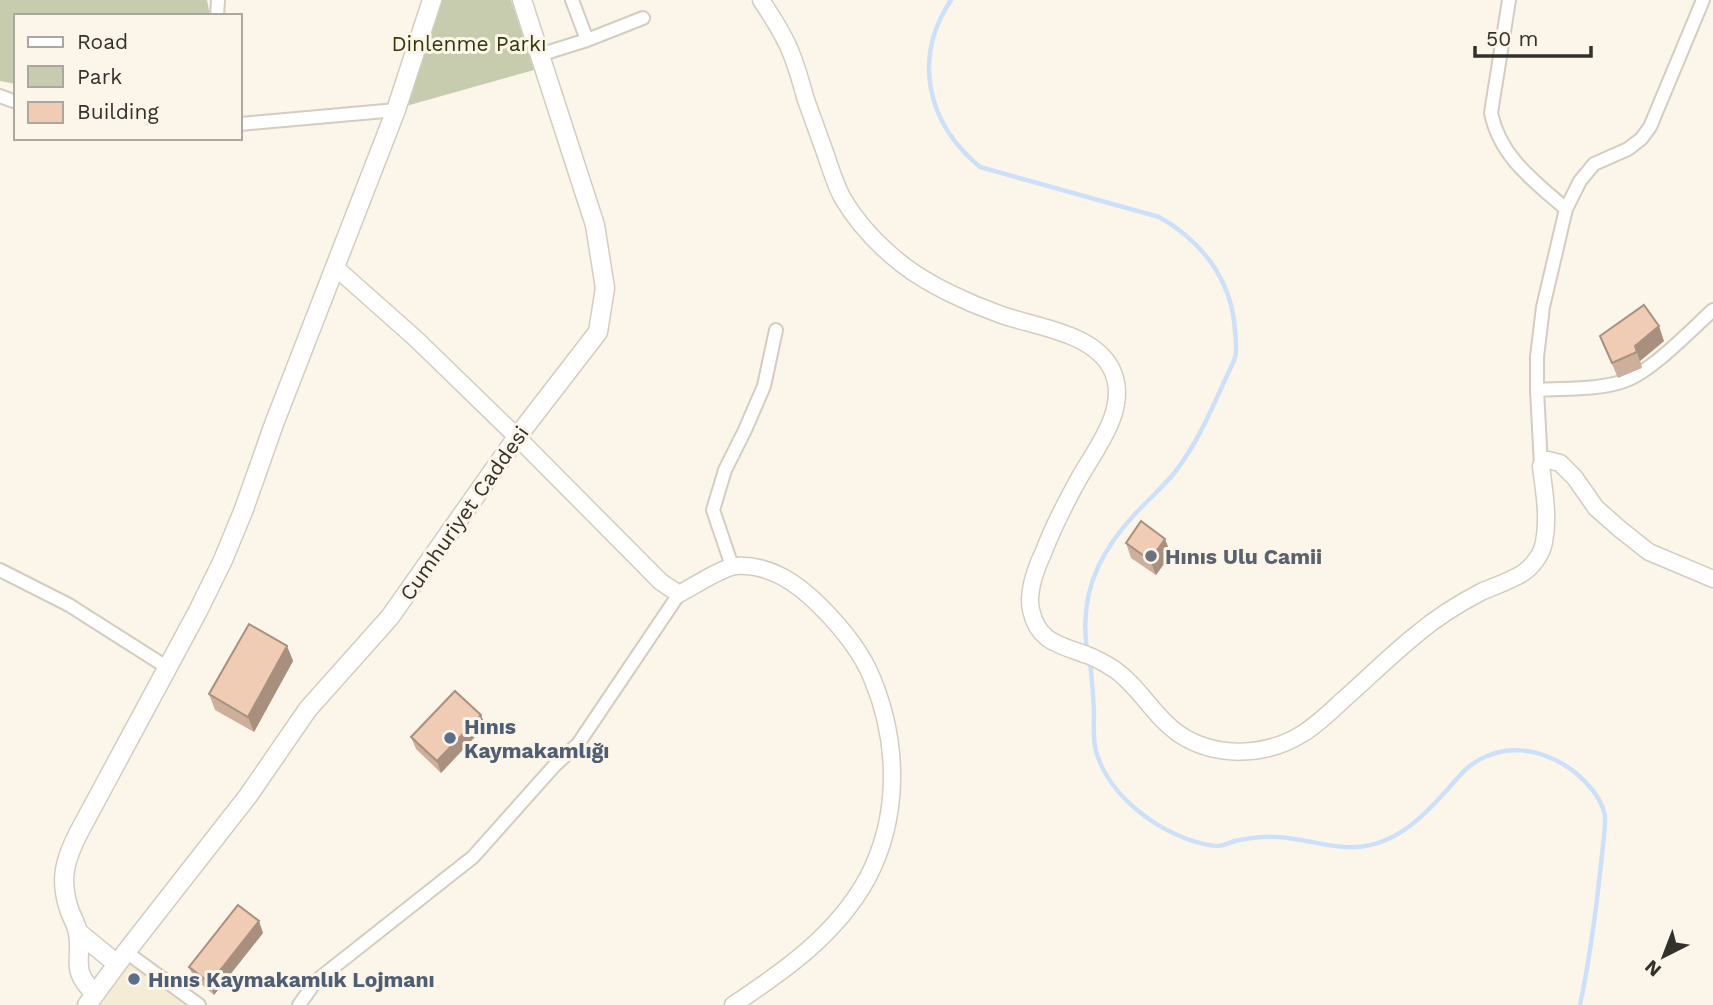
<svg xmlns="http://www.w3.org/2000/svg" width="1713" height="1005" viewBox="0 0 1713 1005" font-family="'Work Sans',sans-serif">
	<rect width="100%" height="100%" fill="#fcf6ea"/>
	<path fill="#f5ecd6" d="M126,952L199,1005H87Z"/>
	<path fill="#c7ccaf" d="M0,0H207L210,16H16V84L0,81Z
		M438,0H511L534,70L399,108Z"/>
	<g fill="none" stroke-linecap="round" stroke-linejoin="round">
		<path stroke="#cde0fa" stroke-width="4.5" d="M951,0C912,59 927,123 980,167L1159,217C1202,241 1232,280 1235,331C1236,340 1237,350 1235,358C1232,366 1227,375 1224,382C1210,413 1196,445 1175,472C1163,487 1148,500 1135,514C1121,529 1107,548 1098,567C1086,593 1083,622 1087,650
			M1090,662C1092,678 1093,694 1094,710C1094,722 1093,734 1095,747C1106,797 1166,840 1215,846C1222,847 1228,843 1235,841C1249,838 1263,836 1277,837C1317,839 1346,857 1386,840C1410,830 1430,809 1447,790C1459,776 1469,763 1487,756C1508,747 1533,749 1553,759C1574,768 1601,792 1605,816C1606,827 1602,851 1601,864C1596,911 1590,958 1580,1005"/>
		<defs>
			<path id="minor" d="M572,0L587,40
				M1509,0L1491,113C1500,157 1534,181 1566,209
				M217,16L218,0
				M539,55L587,40L643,18
				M0,96L16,102
				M240,124L396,110
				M1537,390C1564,388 1599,390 1624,381C1651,372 1691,330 1713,310
				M1541,466L1537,390V357L1543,307L1566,209L1580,181L1594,164L1628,149L1641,139L1650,127L1703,0
				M732,566L713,510L725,470L745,430L764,386L776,330
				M0,570L69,605L168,668
				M126,952L199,1005
				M299,1005L316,981L473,857L555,765L578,744L679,594"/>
			<path id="tertiary" d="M761,0C772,17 784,34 791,53C797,67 801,82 805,97C811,114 817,130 823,147C829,163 834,182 842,197C857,223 880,247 903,265C929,285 968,303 999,314C1034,327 1094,332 1112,370C1130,409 1095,449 1077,482C1065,504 1053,527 1044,551C1036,568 1027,591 1031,610C1038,643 1061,645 1087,655C1096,658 1106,664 1114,669C1140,687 1153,716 1179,734C1215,758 1265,757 1302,734C1317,725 1330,712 1343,700C1368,678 1391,655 1417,634C1437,617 1458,604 1481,592C1495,586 1510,581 1523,573C1533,566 1542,554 1544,542C1549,517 1544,491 1541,466L1548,460L1560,463L1575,478L1596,508L1621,530L1649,552L1713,579
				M336,268L415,338L517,437L661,582L679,594C692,587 723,567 736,566C770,564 797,583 820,606C840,626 861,651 872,678C899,743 900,817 867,879C836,935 784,971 733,1005"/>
			<path id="secondary" d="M78,932L117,964
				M95,994C69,968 83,962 78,933C77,926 73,919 70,912C59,881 64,861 79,832L198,611L223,560L244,509L274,424L396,110L432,0
				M87,1005L126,952L248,796L308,709L390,617L517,437L598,332L605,288L595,225L522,0"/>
		</defs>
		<use href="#minor" stroke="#d3cdc1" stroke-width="16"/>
		<use href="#tertiary" stroke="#d3cdc1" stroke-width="19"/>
		<use href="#secondary" stroke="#d3cdc1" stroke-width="21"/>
		<use href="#minor" stroke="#fff" stroke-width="12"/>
		<use href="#tertiary" stroke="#fff" stroke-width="16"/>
		<use href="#secondary" stroke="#fff" stroke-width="18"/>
	</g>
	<path fill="#ceaf9b" d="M1600,336L1664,341L1640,361L1642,368L1618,378Z
		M1126,543L1171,554L1156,575L1131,558Z
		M287,646L293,661L254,732L215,710L209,694Z
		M481,715L485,726L441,773L416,749L411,737Z
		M263,933L214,995L194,978L189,967Z"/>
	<path fill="#a88f7e" d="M1659,326L1664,341L1640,361L1642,368L1635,346Z
		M1165,539L1171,554L1156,575L1150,560Z
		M287,646L293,661L254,732L248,717Z
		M481,715L485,726L441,773L437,761Z
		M259,921L263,933L214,995L210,983Z"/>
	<path fill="#f0ccb4" stroke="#a88f7e" stroke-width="2" d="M1644,305L1659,326L1635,346L1637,352L1612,363L1600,336Z
		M1141,521L1165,539L1150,560L1126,543Z
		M249,624L287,646L248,717L209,694Z
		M455,691L481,715L437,761L411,737Z
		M238,905L259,921L210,983L189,967Z"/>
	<circle fill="#6b7280" stroke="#fcf6ea" stroke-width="2.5" cx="1151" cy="556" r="7"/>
	<g fill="#5c6f8a" stroke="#fcf6ea" stroke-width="2.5">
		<circle cx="450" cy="738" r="7"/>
		<circle cx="134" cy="979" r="7"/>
	</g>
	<g text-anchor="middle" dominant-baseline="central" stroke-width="6" stroke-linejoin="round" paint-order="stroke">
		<g font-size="21" fill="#33380b" stroke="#fcf6ea">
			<text x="469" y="43">Dinlenme Parkı</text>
		</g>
		<g font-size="21" fill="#33312c" stroke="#fcf6ea">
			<text transform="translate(464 513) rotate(-55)">Cumhuriyet Caddesi</text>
		</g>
		<g font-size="21" font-weight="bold" fill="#5b616d" stroke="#fcf6ea" text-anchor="start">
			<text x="1165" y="556">Hınıs Ulu Camii</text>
		</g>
		<g font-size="21" font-weight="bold" fill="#4e5e75" stroke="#fcf6ea" text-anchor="start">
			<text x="464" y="726">Hınıs<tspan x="464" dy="24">Kaymakamlığı</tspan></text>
			<text x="148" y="979">Hınıs Kaymakamlık Lojmanı</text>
		</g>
	</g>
	<rect x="14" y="14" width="228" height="126" fill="#fcf6ea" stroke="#aca79e" stroke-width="2"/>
	<rect x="28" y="37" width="35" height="10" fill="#ffffff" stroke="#aca79e" stroke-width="2"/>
	<text x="77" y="49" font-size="21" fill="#33312c">Road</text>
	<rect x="28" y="66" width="35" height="21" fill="#c7ccaf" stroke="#aca79e" stroke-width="2"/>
	<text x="77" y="84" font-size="21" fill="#33312c">Park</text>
	<rect x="28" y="102" width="35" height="21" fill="#f0ccb4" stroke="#aca79e" stroke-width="2"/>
	<text x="77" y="119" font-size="21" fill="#33312c">Building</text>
	<g transform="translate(1664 956) rotate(222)" stroke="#fcf6ea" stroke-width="5" paint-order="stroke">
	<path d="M0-5L12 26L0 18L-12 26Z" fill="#33312c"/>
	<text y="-10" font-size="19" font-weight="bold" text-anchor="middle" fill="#33312c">N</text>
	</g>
	<path d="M1475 46v10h116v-10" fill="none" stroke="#33312c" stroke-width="3.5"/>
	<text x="1486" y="46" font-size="21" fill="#33312c" stroke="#fcf6ea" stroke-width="5" paint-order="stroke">50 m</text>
</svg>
